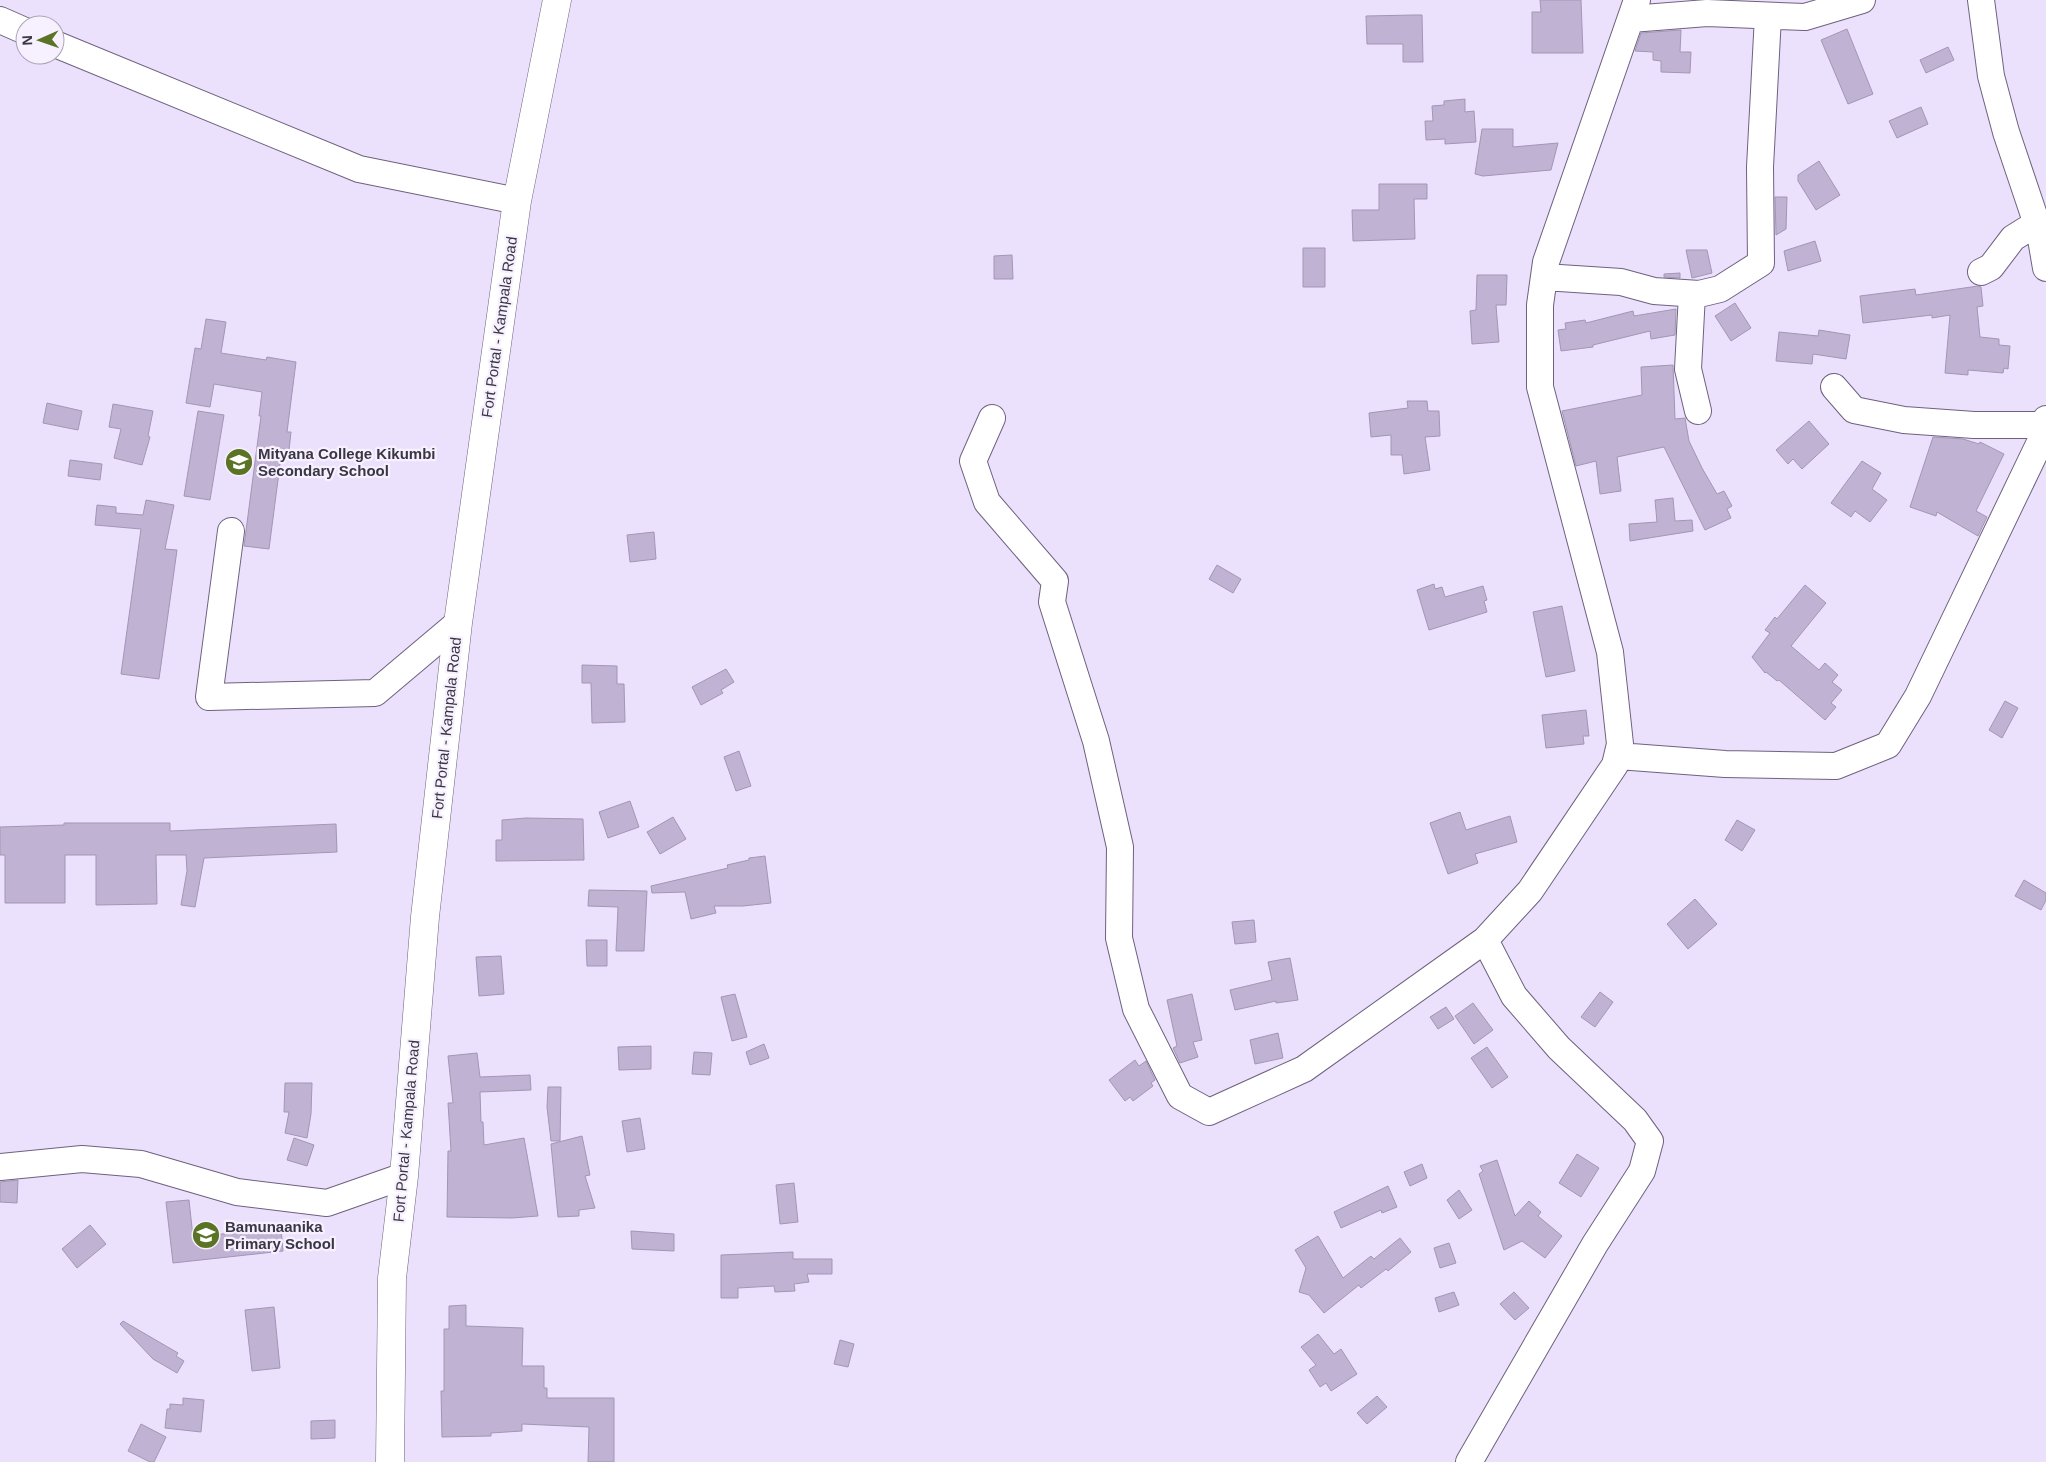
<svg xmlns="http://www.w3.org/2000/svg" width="2046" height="1462" viewBox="0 0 2046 1462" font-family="Helvetica,sans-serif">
	<rect width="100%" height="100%" fill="#ece1fc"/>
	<path fill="#c0b2d3" stroke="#a395b6" d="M1540,0H1581L1583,53H1532V12H1541Z
		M1414,15H1422L1423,62H1403V44H1367L1366,16Z
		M1847,29L1873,94L1848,104L1821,40Z
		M1681,30L1680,52H1691L1690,73L1661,72V61L1653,60V52L1635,51L1641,33Z
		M1948,47L1954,60L1926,73L1920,60Z
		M1465,99V112L1474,111L1476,142L1445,144V139L1426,140L1425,121H1433L1432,106L1444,105V101Z
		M1921,107L1928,124L1897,138L1889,121Z
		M1482,129H1513V147L1558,143L1551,170L1483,176L1475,174Z
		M1819,161L1840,195L1816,210L1798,181V175Z
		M1379,184H1427V199H1414L1415,239L1353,241L1352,210H1379Z
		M1775,197H1787L1786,229L1776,235Z
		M1815,241L1821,261L1788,271L1784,251Z
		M1303,248H1325V287H1303Z
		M1686,250H1707L1712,273L1692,278Z
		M1012,255L1013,279H994V256Z
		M1680,273V278L1664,277V274Z
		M1477,275H1507L1506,305H1496L1499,342L1472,344L1470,311L1476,310Z
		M1978,286L1981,287L1983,306L1977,307L1980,337L1999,339V345L2010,346L2008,369L2004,368L2003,373L1968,370V375L1945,373L1950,315L1932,318V315L1863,323L1860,296L1915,289L1916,295Z
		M1735,303L1751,328L1731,341L1715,316Z
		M1676,309L1675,335L1651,339L1650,331L1593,345V347L1561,351L1558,330L1566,329L1565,323L1585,320L1586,323L1633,311L1634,316Z
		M206,319L226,322L221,353L266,360L267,357L296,362L287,432H291L289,450L282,449L269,549L244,546L261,416H259L262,392L214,384L210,407L186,403L195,348L201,349Z
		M1819,330L1850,335L1846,359L1813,354L1812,364L1776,361L1779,332L1818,336Z
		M1673,365L1675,419L1685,418L1689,441L1702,468L1717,494L1724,491L1732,506L1727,509L1731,518L1705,530L1664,447L1617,457L1621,491L1600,494L1596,461L1576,466L1562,411L1642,395L1641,367Z
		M1407,401H1427L1428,411H1439L1440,436L1425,437L1430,470L1404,474L1402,455H1391V435L1371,437L1369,413L1408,408Z
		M47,403L82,411L78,430L43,423Z
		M113,404L153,411L148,436L150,437L142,465L114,458L121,429L109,427Z
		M198,411L224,415L210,500L184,496Z
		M1809,421L1829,444L1802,469L1793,459L1788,464L1776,450Z
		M1933,437L1963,439L1979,444L1980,442L2004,454L1976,511L1987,517L1978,536L1937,512L1936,516L1910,507Z
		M70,460L102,464L100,480L68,476Z
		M1862,461L1881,473L1872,489L1887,500L1870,522L1855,511L1851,517L1831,503Z
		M1673,498L1675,521L1692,520L1693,531L1630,541L1629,524L1657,522L1655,500Z
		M146,500L174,505L165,549L177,550L159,679L121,674L141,529L95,525L97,505L116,507V513L143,515Z
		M654,532L656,559L630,562L627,535Z
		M1217,565L1241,579L1233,593L1209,579Z
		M1434,584L1435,589L1442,587L1445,597L1483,586L1487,600L1484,601L1487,612L1429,630L1417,590Z
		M1805,585L1826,603L1791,646L1819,670L1825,663L1838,675L1832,682L1842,690L1831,703L1836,707L1825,720L1779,680L1777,681L1766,672L1765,673L1752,657L1770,633L1765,630L1775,617L1777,619Z
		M1562,606L1575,671L1546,677L1533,612Z
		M582,665L617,666V684H624L625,722L592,723L591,683H582Z
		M726,669L734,682L721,690L723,693L701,705L692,687Z
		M2005,701L2018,708L2002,738L1989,730Z
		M1586,710L1589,736H1583L1584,744L1546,748L1542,715Z
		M739,751L751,786L736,791L724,757Z
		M630,801L639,827L608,838L599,812Z
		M1460,812L1466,830L1510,816L1517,842L1475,854L1478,863L1448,874L1430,823Z
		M673,817L686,839L660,854L647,832Z
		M526,818L583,819L584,860L496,861V840H502V820Z
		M1737,820L1755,830L1742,851L1725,840Z
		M64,823H170V831L336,824L337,852L204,858L195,907L181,905L187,871L186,855H156L157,904L96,905V855H65V903H5V855H0V827L64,825Z
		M765,856L771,903L743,906H714L716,913L691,919L685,892L652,893L651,886L728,868L727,865L749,860V858Z
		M2024,880L2046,893V900L2041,910L2015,896Z
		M589,890L647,891L644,951H616L618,907L588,906Z
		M1695,899L1717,924L1688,949L1667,924Z
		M1254,920L1256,942L1235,944L1232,922Z
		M586,940H607V966H587Z
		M501,956L504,994L479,996L476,957Z
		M1290,958L1298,1000L1276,1003V1001L1235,1010L1230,990L1272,980L1268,962Z
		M1600,992L1613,1002L1595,1027L1581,1017Z
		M735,994L747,1037L732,1041L721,997Z
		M1192,994L1202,1040L1193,1042L1198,1057L1180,1063L1173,1048L1177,1046L1167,1000Z
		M1473,1003L1493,1030L1474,1044L1455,1016Z
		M1446,1007L1454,1019L1438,1029L1430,1017Z
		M1278,1033L1283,1058L1255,1064L1250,1040Z
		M764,1044L769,1058L750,1065L746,1052Z
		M651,1046V1069L619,1070L618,1047Z
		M1487,1047L1508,1077L1492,1088L1471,1058Z
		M694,1052L712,1053L710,1075L692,1074Z
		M477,1053L480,1077L530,1075L531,1090L480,1092L481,1122H483L484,1145L524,1138L538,1216L512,1218L447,1217L448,1151H451L448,1103H453L448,1056Z
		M1135,1060L1139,1066L1146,1061L1155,1080L1151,1083L1153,1086L1133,1101L1130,1097L1125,1101L1109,1080Z
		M285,1083H312L311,1114L307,1138L285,1133L289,1112H284Z
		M548,1087H561L560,1141H551L547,1107Z
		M640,1118L645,1149L627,1152L622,1121Z
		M582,1136L590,1175L585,1176L595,1208L579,1210V1216L558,1217L551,1144Z
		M294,1138L314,1145L307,1166L287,1160Z
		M1577,1154L1599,1168L1581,1197L1559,1183Z
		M1497,1160L1515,1216L1529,1201L1541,1212L1538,1216L1562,1236L1545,1258L1522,1241L1504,1250L1479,1174L1483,1171L1480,1166Z
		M1422,1164L1427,1178L1410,1186L1404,1172Z
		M18,1180L17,1203L0,1202V1182Z
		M794,1183L798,1222L780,1224L776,1185Z
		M1388,1186L1397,1207L1382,1213L1381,1210L1341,1228L1334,1212Z
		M1459,1190L1472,1210L1459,1219L1447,1200Z
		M189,1200L193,1237L281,1228L283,1251L173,1263L166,1202Z
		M90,1225L106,1244L77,1268L62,1249Z
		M631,1231L674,1234V1251L632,1249Z
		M1318,1236L1343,1278L1371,1256L1374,1259L1400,1238L1411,1252L1388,1271L1386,1269L1361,1288L1359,1285L1324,1313L1309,1295L1299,1292L1306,1268L1295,1250Z
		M1449,1243L1456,1263L1440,1268L1434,1248Z
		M793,1252V1259H832V1274H807L809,1282L794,1284L795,1291L775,1292L774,1286L738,1288V1298H721V1255Z
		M1454,1292L1459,1305L1439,1312L1435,1298Z
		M1514,1292L1529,1308L1515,1320L1500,1304Z
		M466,1305V1326L523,1328L522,1366H544V1388H547V1398H614V1462H588L589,1427L522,1424V1431L491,1433V1436L442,1437L441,1391H444V1329H449V1306Z
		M274,1307L280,1368L252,1371L245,1310Z
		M123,1321L178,1353L176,1356L184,1361L177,1373L153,1359L120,1324Z
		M1318,1334L1334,1354L1341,1349L1357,1374L1331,1391L1326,1383L1320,1387L1309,1370L1316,1365L1301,1347Z
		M840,1340L854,1344L848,1367L834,1364Z
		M1377,1396L1387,1407L1367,1424L1357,1413Z
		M183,1398L204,1400L201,1432L165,1428L167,1409H170V1404L183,1405Z
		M335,1420V1438L311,1439V1421Z
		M141,1424L166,1437L154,1462H150L128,1451Z"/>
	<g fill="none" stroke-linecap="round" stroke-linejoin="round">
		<defs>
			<path id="minor" d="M1981,0L1991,76L2006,132L2040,233L2046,268
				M1631,19L1707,13L1805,17L1862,0
				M0,20L25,31
				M55,44L359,169L517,201
				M1981,272L1991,267L2013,238L2037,223
				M1544,277L1621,282L1654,291L1699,294L1720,289L1761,263L1760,167L1768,16
				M1692,294L1688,369L1698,411
				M1834,387L1854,410L1904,420L1974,425H2045
				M992,418L973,461L987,502L1055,581L1052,602L1096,741L1120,847L1119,938L1136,1009L1180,1096L1209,1112L1304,1069L1485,940L1530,891L1615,765L1620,744L1610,652L1540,387V305L1546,262L1637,0
				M231,531L209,697L375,693L458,623
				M1618,756L1725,764L1836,766L1888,745L1918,696L2042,438L2046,419
				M0,1167L82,1159L141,1164L237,1192L327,1203L404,1176
				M1469,1462L1595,1244L1642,1171L1650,1141L1635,1120L1559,1048L1514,996L1485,940"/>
			<path id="major" d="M390,1462L392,1278L404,1176L425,917L458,623L517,201L557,0"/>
		</defs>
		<use href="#minor" stroke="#6e617f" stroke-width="28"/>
		<use href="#major" stroke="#6e617f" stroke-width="29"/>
		<use href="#minor" stroke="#fff" stroke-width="26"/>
		<use href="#major" stroke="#fff" stroke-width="28"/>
	</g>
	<defs>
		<symbol id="school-disc" viewBox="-11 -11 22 22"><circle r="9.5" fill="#5b7325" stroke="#f7f1ff"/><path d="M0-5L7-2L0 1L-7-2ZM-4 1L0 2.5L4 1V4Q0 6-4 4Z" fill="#fff"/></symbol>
	</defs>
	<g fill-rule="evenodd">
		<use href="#school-disc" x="223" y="446" width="32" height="32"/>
		<use href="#school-disc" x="190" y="1219" width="32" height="32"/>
	</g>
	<g text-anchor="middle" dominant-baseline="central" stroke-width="4.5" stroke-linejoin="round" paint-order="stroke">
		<g font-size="15" fill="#3b3643" stroke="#f7f1ff">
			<text transform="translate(499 327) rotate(-82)">Fort Portal - Kampala Road</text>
			<text transform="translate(446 728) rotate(-84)">Fort Portal - Kampala Road</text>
			<text transform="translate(406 1131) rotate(-85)">Fort Portal - Kampala Road</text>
		</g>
		<g font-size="15" font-weight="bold" fill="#3b3643" stroke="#f7f1ff" text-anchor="start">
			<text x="258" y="453">Mityana College Kikumbi<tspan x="258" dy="17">Secondary School</tspan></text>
			<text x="225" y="1226">Bamunaanika<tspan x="225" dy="17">Primary School</tspan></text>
		</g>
	</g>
	<g transform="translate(40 40) rotate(268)"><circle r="24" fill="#f7f1ff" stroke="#aca6b4"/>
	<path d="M0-4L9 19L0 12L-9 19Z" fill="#5b7325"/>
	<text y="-8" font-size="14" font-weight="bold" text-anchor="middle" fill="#3b3643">N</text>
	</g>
</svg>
